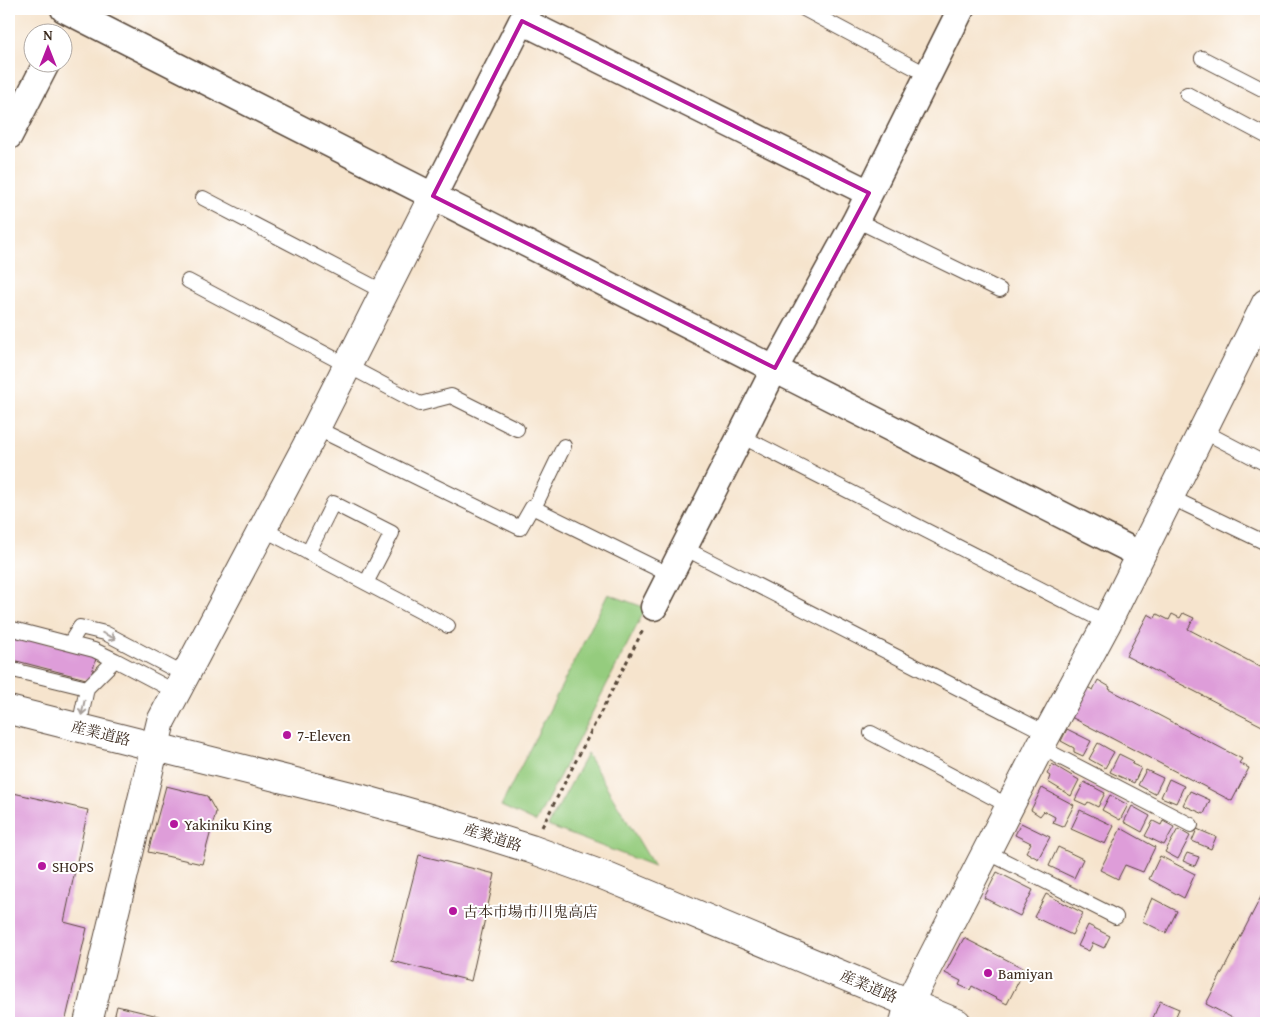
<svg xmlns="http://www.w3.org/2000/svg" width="1275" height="1032" viewBox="0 0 1275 1032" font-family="'Gentium Book Plus','Noto Serif JP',serif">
	<rect width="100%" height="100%" fill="#fff"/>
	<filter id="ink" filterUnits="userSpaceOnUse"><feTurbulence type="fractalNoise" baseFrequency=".02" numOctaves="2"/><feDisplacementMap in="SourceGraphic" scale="10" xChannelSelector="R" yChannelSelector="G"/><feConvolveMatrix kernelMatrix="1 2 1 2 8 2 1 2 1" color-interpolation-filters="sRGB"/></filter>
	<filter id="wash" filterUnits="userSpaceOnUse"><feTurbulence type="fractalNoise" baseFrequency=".0096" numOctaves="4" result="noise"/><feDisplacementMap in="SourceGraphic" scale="20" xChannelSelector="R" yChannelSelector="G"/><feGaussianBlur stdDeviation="1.12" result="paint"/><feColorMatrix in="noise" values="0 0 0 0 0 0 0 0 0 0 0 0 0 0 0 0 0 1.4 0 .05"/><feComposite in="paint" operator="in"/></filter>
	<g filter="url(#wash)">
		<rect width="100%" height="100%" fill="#f6e4cd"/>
		<path fill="#95cc7e" stroke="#687b4e" d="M608,594L646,608L536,822L501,806Z
			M587,754L654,866L548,826Z"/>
		<g id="blocks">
			<path fill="#de9dd9" d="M1183,613L1194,618L1188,629L1266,670V728L1126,656L1148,614L1155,618L1157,614L1169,620L1172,614L1180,618Z
				M9,633L97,655L90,680L9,659Z
				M1098,680L1110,687L1109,689L1242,759L1239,763L1249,768L1232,801L1071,717L1087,687L1093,690Z
				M1067,729L1091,741L1083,756L1074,752V748L1061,741Z
				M1098,743L1114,752L1105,768L1089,759Z
				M1119,754L1133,761L1132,764L1141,768L1134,783L1110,772Z
				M1052,764L1079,780L1071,796L1048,782L1050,776L1047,774Z
				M1146,770L1163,778L1155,794L1138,785Z
				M1169,779L1184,786L1176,803L1161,797Z
				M1084,782L1105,793L1098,807L1088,802L1086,805L1075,800Z
				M166,786L207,796L216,812L202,864L148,852Z
				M1042,788L1074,805L1063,827L1053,823L1055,817L1044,811L1040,816L1031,810Z
				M1190,791L1210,800L1204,814L1183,805Z
				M9,792L88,810L64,922L87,928L65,1023H9Z
				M1110,795L1128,805L1120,820L1102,810Z
				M1132,806L1150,816L1142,832L1124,822Z
				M1080,810L1114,826L1105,844L1071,829Z
				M1153,821L1161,825L1163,821L1174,827L1164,845L1145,836Z
				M1021,823L1050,837L1038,859L1026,852L1031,843L1015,835Z
				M1121,828L1155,847L1143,872L1125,865L1118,879L1100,870Z
				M1178,829L1190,836L1178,859L1165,852Z
				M1197,829L1216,837L1211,849L1192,841Z
				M1058,847L1083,859L1074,878L1049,866Z
				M1187,853L1199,857L1195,866L1183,861Z
				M419,855L495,874L471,981L392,961Z
				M1160,856L1195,874L1184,898L1149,879Z
				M997,872L1033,890L1020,916L984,898Z
				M1266,887V1023H1242L1206,1004Z
				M1046,894L1083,913L1072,935L1034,917Z
				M1152,898L1177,911L1166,933L1142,921Z
				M1088,925L1110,936L1104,948L1093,943L1089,951L1078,946Z
				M964,938L1025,969L1007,1004L972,986L970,990L959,985L961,981L945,973Z
				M1160,1001L1179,1009L1173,1023H1151Z
				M117,1006L187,1023H113Z"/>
		</g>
	</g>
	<g filter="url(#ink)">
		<use href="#blocks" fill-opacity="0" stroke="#574638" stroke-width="1"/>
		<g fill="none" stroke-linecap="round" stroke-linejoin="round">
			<defs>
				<path id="service" d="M804,9L928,75
					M1202,58L1266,91
					M1187,94L1266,136
					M203,198L384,292
					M856,220L1000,290
					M188,281L420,404L451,396L517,429
					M316,428L520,528L532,507L670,575
					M1203,431L1266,464
					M741,436L1107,623
					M1170,497L1266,543
					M534,508L564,446
					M263,529L448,626
					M684,548L1048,734
					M308,553L333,503L392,533L366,583
					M9,628L94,650L115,660L87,688L9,669
					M70,643L80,627L105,633L185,675
					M115,660L176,692
					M79,727L87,688
					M871,733L1009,806
					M1040,747L1191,825
					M987,852L1116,917"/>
				<path id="minor" d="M64,9L1141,555
					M522,21L869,193
					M9,136L47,62
					M433,196L528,9
					M654,607L775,368L856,220L961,9"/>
				<path id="tertiary" d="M88,1023L161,721L316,428L433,196
					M904,1023L909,1003L1040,747L1107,623L1266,303"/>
				<path id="secondary" d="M9,710L359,798L464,828L531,849L605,876L957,1023"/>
			</defs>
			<use href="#service" stroke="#574638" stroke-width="16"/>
			<use href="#minor" stroke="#574638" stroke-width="29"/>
			<use href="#tertiary" stroke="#574638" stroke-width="30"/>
			<use href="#secondary" stroke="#574638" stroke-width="30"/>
			<path stroke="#574638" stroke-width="3" stroke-dasharray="4 4" stroke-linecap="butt" d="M542,827L644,628"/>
			<use href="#service" stroke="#fff" stroke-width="14"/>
			<use href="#minor" stroke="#fff" stroke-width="26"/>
			<use href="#tertiary" stroke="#fff" stroke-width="28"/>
			<use href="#secondary" stroke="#fff" stroke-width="28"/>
		</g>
		<defs><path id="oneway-shaft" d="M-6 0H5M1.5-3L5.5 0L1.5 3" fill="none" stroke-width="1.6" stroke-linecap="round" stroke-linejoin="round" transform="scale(1.25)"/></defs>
		<g stroke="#a79f9a">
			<use href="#oneway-shaft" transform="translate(109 636) rotate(25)"/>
			<use href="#oneway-shaft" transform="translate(83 708) rotate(102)"/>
		</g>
	</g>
	<path fill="none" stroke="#b5179e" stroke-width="4" stroke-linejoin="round" d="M522,21L869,193L775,368L433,196Z"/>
	<g fill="#b5179e" stroke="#fff" stroke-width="2">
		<circle cx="287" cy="735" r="5"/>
		<circle cx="174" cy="824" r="5"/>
		<circle cx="42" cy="866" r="5"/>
		<circle cx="453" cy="911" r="5"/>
		<circle cx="988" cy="973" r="5"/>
	</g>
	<g text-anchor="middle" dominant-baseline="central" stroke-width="4" stroke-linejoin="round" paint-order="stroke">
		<g font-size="15" fill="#3b2a1e" stroke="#fff">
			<text transform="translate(101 733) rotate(14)">産業道路</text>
			<text transform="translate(493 837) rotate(18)">産業道路</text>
			<text transform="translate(869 986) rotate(23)">産業道路</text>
		</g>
		<g font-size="15" fill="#3b2a1e" stroke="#fff" text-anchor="start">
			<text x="297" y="735">7-Eleven</text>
			<text x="184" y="824">Yakiniku King</text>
			<text x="52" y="866">SHOPS</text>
			<text x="463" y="911">古本市場市川鬼高店</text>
			<text x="998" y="973">Bamiyan</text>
		</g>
	</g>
	<rect width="1275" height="1032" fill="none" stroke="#fff" stroke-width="30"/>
	<g transform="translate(48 48)"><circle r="24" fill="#ffffff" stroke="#b1aaa5"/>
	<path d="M0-4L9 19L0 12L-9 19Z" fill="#b5179e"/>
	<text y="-8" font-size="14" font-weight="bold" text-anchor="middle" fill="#3b2a1e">N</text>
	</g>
</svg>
